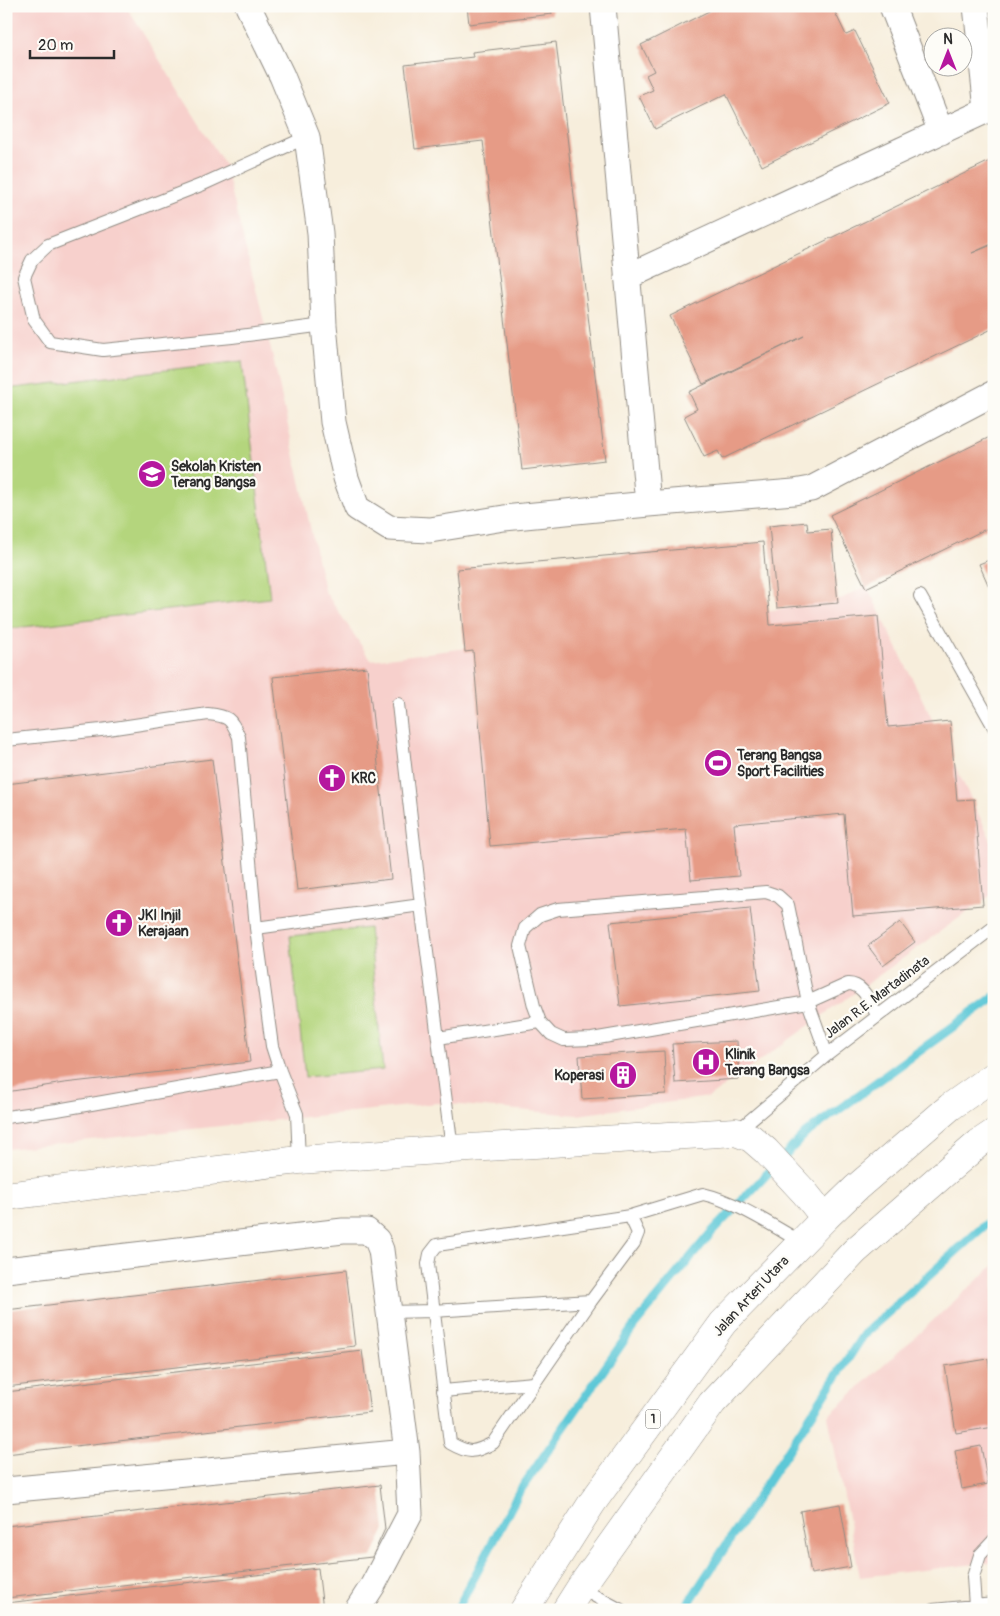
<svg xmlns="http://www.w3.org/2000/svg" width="1000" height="1616" viewBox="0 0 1000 1616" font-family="Pangolin,sans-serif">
	<rect width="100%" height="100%" fill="#fdfcf7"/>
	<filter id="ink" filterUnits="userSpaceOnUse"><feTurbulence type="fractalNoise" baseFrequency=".02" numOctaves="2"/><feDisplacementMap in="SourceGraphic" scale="10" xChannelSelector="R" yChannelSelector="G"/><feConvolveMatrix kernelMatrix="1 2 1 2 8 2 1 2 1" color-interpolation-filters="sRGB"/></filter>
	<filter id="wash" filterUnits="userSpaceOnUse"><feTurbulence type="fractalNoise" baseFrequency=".0096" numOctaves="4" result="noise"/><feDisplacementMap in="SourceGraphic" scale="20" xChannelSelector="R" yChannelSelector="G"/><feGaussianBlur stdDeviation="1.12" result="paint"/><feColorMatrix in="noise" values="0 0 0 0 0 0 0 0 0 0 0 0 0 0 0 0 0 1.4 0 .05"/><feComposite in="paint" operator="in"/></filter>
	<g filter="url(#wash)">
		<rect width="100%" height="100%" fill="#f7eedc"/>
		<path fill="#f7d0cc" d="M6,6H126L225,165L274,362L324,590L371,660L835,602L867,586L994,846V893L709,1097L577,1115L437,1103L6,1149Z
			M994,1265V1562L860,1577L828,1416Z"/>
		<path fill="#b4d57d" stroke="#708054" d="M242,361L270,598L6,629V389Z
			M369,928L383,1070L305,1077L290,936Z"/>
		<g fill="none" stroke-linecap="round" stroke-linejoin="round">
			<path stroke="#5dc8d7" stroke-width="9" d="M457,1610L519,1492L634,1326L710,1234L805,1134L994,997
				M684,1610L864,1334L994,1217"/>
		</g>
		<g id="blocks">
			<path fill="#e69b86" d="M467,6H551L552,14L469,24Z
				M719,6H832L846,35L855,31L890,103L762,166L726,94L655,129L639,96L653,90L646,75L654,71L641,45Z
				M556,42L605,460L522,470L483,141L415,149L405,65L473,57L472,52Z
				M994,159V243L972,253L994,244V328L722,459L718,451L704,457L684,416L697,409L689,392L804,336L703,384L670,316Z
				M994,435V525L866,588L830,515Z
				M807,522L808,531L831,529L838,603L777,608L769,526Z
				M763,542L770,625L878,616L888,727L950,721L957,800L974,799L983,905L853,916L844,814L734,824L739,876L691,880L686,829L490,846L473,651L465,652L457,569Z
				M994,558V598L979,564Z
				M367,667L391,879L297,890L273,677Z
				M212,759L250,1062L64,1083L6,1092V784Z
				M750,908L760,991L620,1006L610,922Z
				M900,922L915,942L883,966L868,946Z
				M737,1041L739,1079L675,1083L672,1044Z
				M664,1051L666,1094L582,1099L579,1056Z
				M346,1270L355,1346L6,1387V1310Z
				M362,1350L370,1412L6,1454V1392Z
				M988,1359L994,1394V1427L956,1433L945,1366Z
				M981,1446L988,1484L962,1489L955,1451Z
				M380,1485L385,1529L372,1557L6,1598V1526Z
				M840,1504L851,1567L811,1574L800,1511Z
				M318,1568L323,1610H6V1603Z"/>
		</g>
	</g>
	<g filter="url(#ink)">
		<use href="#blocks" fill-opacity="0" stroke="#918c84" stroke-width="1"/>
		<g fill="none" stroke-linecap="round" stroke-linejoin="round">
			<defs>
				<path id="lane" d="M307,137L201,185L48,245L32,260L24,277L34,320L50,342L103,350L232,337L324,325
					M920,596L994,727
					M398,704L421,905L452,1149
					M6,740L101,730L208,714C228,716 231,718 239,737L256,928L272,1046L280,1071L297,1114L299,1160
					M256,928L421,905
					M438,1038L540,1022
					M827,1055L808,1002L788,905L778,896L766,892L558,909L540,915L525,928L520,946L534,1006L540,1022L551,1034L564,1040L592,1039L808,1002L848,984C864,984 870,1003 877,1015
					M6,1117L57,1110L280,1071
					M736,1132L827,1055L994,927
					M630,1216L638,1233L634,1243L591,1301L493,1443C474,1453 469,1454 450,1443L428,1264L430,1254L437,1245Z
					M630,1216L703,1194C735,1201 773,1226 801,1242
					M389,1312L433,1311L591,1301
					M443,1391L534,1383
					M580,1588L621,1610
					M975,1606L973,1577L980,1555L994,1540
					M933,1610L994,1604"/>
				<path id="street" d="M248,6L282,76L307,137L320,233L324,325L333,422L346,478L357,508L389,528L430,530L504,518L648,504L794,492L811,489L994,393
					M603,6L648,504
					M892,6L941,132
					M976,6L987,110
					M627,277L994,107
					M6,1270L343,1231H367L377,1240L381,1250L407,1452L410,1514L373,1585L357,1610
					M6,1490L407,1452"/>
				<path id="secondary" d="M6,1196L299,1160L452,1149L736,1132L751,1138L766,1151L805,1193L825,1218"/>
				<path id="highway" d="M524,1610L592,1503L723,1323L825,1218L856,1188L950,1107L994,1076
					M566,1610L580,1588L712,1403L855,1251L979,1143L994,1133"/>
			</defs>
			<use href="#lane" stroke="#918c84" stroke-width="14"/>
			<use href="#street" stroke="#918c84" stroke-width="27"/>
			<use href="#secondary" stroke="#918c84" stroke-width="29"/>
			<use href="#highway" stroke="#918c84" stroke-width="29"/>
			<use href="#lane" stroke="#fff" stroke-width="12"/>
			<use href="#street" stroke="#fff" stroke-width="25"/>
			<use href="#secondary" stroke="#fff" stroke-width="28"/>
			<use href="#highway" stroke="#fff" stroke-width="28"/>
		</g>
	</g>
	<defs>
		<symbol id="school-disc" viewBox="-11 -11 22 22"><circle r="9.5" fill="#b5179e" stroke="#fdfcf7"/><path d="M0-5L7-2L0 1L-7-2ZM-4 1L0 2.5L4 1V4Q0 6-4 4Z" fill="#fff"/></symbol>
		<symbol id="stadium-disc" viewBox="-11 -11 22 22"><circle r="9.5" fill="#b5179e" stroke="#fdfcf7"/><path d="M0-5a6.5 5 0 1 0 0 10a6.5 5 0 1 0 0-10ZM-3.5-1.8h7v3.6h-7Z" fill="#fff"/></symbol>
		<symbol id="church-disc" viewBox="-11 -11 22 22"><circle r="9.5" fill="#b5179e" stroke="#fdfcf7"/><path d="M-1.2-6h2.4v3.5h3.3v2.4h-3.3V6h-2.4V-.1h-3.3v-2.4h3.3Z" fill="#fff"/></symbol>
		<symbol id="hospital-disc" viewBox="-11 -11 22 22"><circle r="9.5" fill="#b5179e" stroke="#fdfcf7"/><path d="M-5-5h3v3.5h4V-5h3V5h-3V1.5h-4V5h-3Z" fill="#fff"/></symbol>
		<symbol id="building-disc" viewBox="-11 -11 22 22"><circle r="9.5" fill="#b5179e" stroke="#fdfcf7"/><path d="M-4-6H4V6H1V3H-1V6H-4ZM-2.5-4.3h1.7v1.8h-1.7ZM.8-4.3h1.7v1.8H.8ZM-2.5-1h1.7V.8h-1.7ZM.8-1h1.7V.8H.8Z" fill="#fff"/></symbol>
	</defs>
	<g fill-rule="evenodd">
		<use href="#school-disc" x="136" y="458" width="32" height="32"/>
		<use href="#stadium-disc" x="702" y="747" width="32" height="32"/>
		<use href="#church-disc" x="316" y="762" width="32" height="32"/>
		<use href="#church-disc" x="103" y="907" width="32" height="32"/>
		<use href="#hospital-disc" x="690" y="1046" width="32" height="32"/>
		<use href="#building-disc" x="607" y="1059" width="32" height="32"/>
	</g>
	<g text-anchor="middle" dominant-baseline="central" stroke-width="4.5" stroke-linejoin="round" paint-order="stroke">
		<rect fill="#fdfcf7" stroke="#6a6a68" stroke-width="1" x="645.5" y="1409.5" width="15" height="19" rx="4"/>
		<g font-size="12" font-weight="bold" fill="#2b2b2b">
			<text x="653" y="1419">1</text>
		</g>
		<g font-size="14" font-weight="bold" fill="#2b2b2b" stroke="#fdfcf7" text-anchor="start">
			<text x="171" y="466">Sekolah Kristen<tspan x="171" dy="16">Terang Bangsa</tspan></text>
			<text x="737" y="755">Terang Bangsa<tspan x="737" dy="16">Sport Facilities</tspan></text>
			<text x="351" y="778">KRC</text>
			<text x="138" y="915">JKI Injil<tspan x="138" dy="16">Kerajaan</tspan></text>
			<text x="725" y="1054">Klinik<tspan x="725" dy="16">Terang Bangsa</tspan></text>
			<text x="604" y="1075" text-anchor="end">Koperasi</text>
		</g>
		<g font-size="14" fill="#2b2b2b" stroke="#fdfcf7">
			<text transform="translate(877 997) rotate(-37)">Jalan R.E. Martadinata</text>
			<text transform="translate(751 1296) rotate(-47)">Jalan Arteri Utara</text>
		</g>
	</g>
	<rect width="1000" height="1616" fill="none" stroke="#fdfcf7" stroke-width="25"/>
	<g transform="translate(948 52)"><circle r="24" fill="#fdfcf7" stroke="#a9a8a5"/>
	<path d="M0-4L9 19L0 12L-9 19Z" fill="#b5179e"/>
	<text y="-8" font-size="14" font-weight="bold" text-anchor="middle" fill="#2b2b2b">N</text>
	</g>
	<path d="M30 50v8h84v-8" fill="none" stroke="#2b2b2b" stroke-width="2.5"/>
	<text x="38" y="50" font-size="15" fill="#2b2b2b" stroke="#fdfcf7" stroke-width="4" paint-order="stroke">20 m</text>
</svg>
